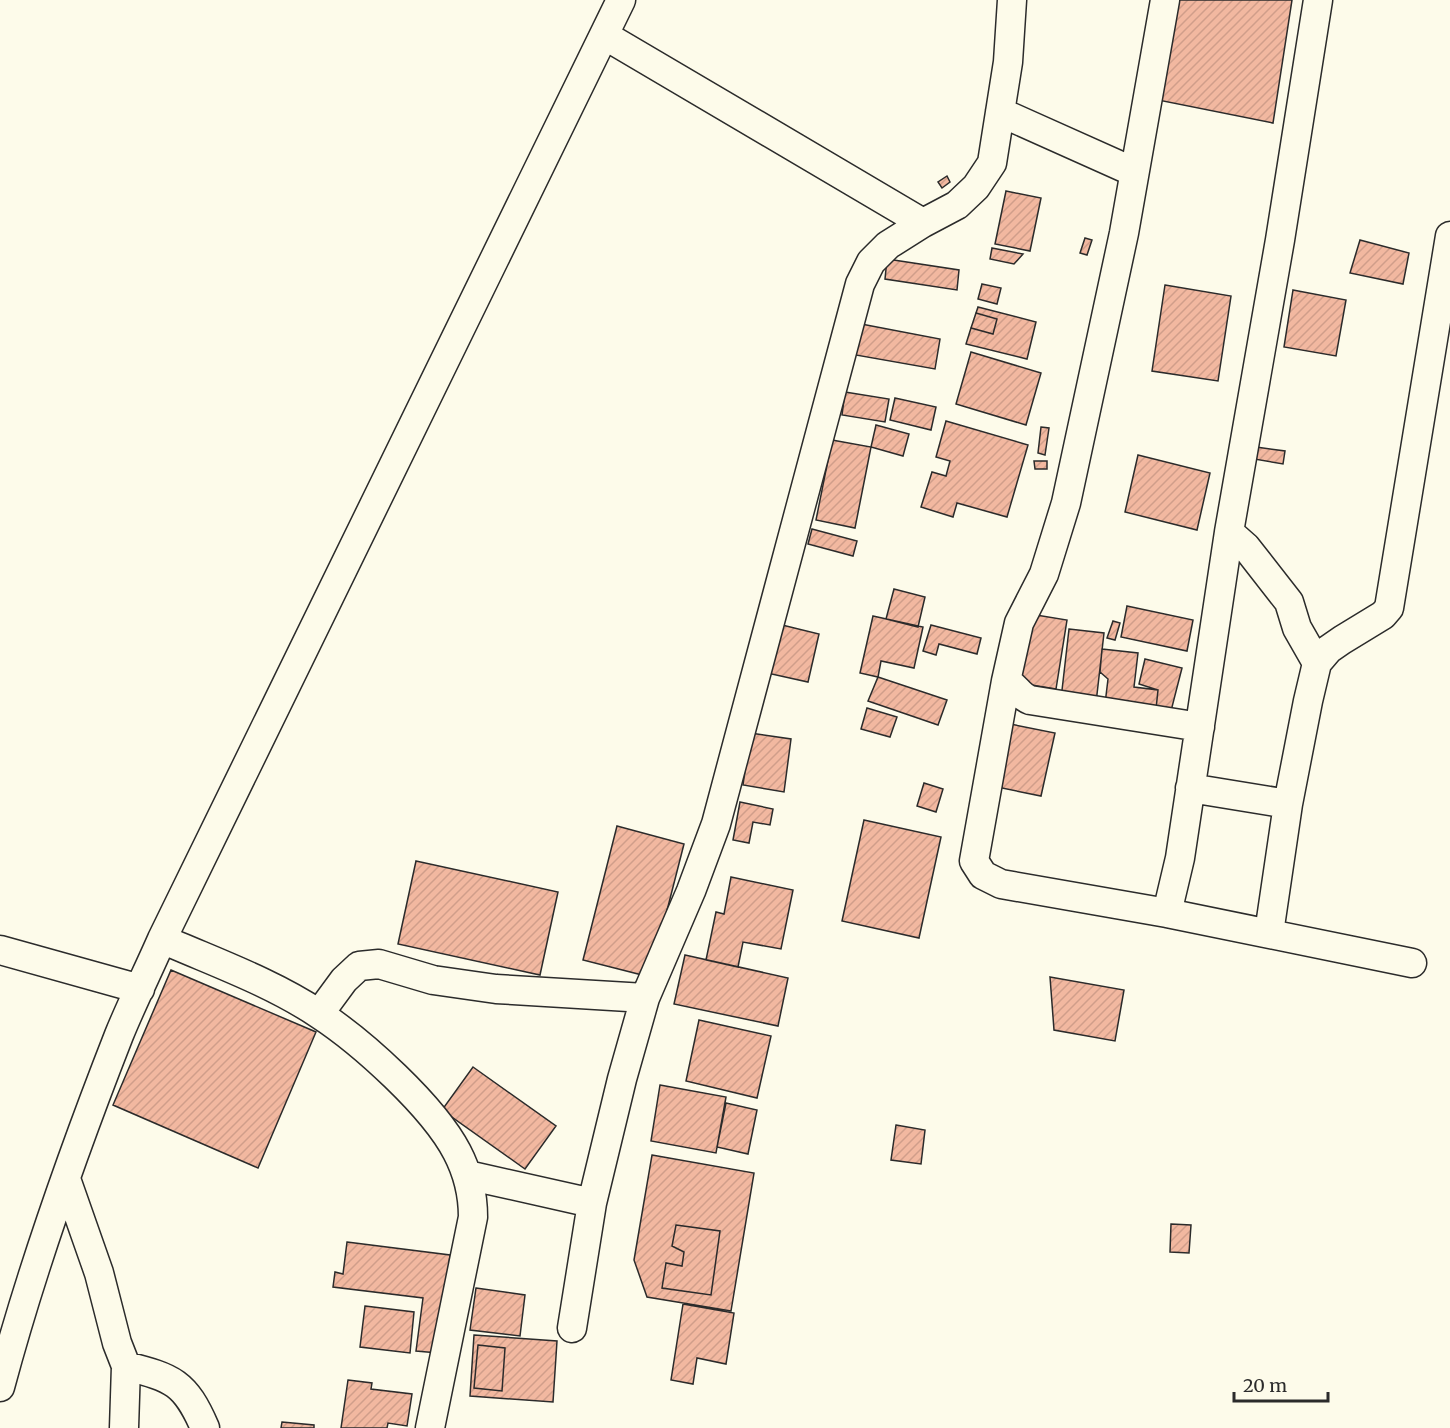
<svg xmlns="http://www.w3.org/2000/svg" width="1450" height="1428" viewBox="0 0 1450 1428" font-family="Merriweather,serif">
	<defs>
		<pattern id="building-hatch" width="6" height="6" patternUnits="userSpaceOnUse" patternTransform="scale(1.5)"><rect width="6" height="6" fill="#f2b8a0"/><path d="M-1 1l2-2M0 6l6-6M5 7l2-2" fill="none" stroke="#d09e8a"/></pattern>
	</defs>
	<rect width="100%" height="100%" fill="#fdfbea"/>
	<path fill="url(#building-hatch)" stroke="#2b2b2b" stroke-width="1.5" d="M1169,0H1292L1273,123L1148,98Z
		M947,176L950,182L942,188L938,182Z
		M1006,191L1041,198L1030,251L995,244Z
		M1085,238L1092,240L1087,255L1080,253Z
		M1360,240L1409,253L1403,284L1350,273Z
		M992,248L1023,254L1014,264L990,259Z
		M887,259L959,270L957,290L885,279Z
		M982,284L1001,288L997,304L978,299Z
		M1165,285L1231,296L1218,381L1152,371Z
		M1293,290L1346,300L1336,356L1284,347Z
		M978,307L1036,322L1027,359L966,344L971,328L993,334L997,319L976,313Z
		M976,313L997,319L993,334L971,328Z
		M856,323L940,339L935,369L850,354Z
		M971,352L1041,373L1026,425L956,404Z
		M845,392L889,399L885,422L842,415Z
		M895,398L936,407L931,430L890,420Z
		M946,421L1028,445L1007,517L957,503L953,517L921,507L932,472L946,476L950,461L936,457Z
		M876,425L909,434L903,456L871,447Z
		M1041,427L1049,428L1045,455L1038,453Z
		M832,440L871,447L855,528L816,520Z
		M1256,447L1285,451L1283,464L1254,459Z
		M1138,455L1210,473L1197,530L1125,512Z
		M1034,461H1047V469H1035Z
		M812,529L857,541L853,556L808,544Z
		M894,589L925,597L918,627L886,619Z
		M1127,606L1193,620L1187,651L1121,637Z
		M1030,614L1067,620L1056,689L1019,683Z
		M873,616L923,627L914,668L881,661L878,677L860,673Z
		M1113,621L1120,623L1115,640L1107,638Z
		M778,624L819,634L808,682L767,673Z
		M931,625L981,638L977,654L939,644L936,655L923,651Z
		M1069,629L1104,633L1096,703L1061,699Z
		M1102,649L1138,653L1134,687L1158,690L1156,709L1105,704L1108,679L1100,672Z
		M1145,659L1182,668L1171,711L1156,709L1158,690L1139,684Z
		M878,677L947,700L938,725L868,701Z
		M867,708L897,717L890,737L861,729Z
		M1005,723L1055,733L1041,796L992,786Z
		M750,733L791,739L784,792L743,785Z
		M924,783L943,789L936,812L917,806Z
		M740,802L773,809L770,825L753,822L749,843L733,840Z
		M864,820L941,837L919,938L842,921Z
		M617,826L684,844L650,977L583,960Z
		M416,861L558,892L540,975L398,944Z
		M731,877L793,890L781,949L743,942L738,967L706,960L716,912L724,914Z
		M685,955L788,978L778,1026L674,1004Z
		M171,970L316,1032L258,1168L113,1105Z
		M1050,977L1124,990L1115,1041L1054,1030Z
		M699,1020L771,1036L757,1098L686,1081Z
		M473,1067L556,1126L525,1169L442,1110Z
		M660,1085L726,1097L716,1153L651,1141Z
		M726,1103L757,1110L748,1154L717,1147Z
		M896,1125L925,1130L921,1164L891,1160Z
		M652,1155L754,1173L731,1311L647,1297L634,1260Z
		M1171,1224L1191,1225L1189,1253L1170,1252Z
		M676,1225L720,1231L711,1295L662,1288L666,1263L682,1266L684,1252L672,1246Z
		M347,1242L450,1255L438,1353L416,1351L423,1298L333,1287L335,1272L343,1274Z
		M476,1288L525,1295L520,1336L470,1330Z
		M683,1304L734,1313L726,1364L697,1358L693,1384L671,1380Z
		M365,1306L414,1312L410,1353L360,1347Z
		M474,1335L557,1341L553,1402L470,1396Z
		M478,1345L505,1348L502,1391L474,1388Z
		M348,1380L372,1383L371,1389L412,1394L407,1426L388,1423L387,1428H341Z
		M282,1422L314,1425V1428H281Z"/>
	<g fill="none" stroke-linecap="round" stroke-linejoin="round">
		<defs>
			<path id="street" d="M1165,0L1124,233L1066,503L1044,574L1019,623L1006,681L974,861L983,875L1001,884L1167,913L1412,963
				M604,35L923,223
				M1000,112L1134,172
				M1229,532L1246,547L1289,602L1297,628L1317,663
				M1006,681C1016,686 1019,696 1030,700L1200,727
				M1190,788L1288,804
				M1167,913L1180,858L1229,532L1280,240L1318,0
				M1269,933L1288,804L1308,701L1317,663L1329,649L1342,640L1383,615L1389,608L1450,236
				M162,939C214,962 271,982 319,1014C362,1042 433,1106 457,1152C468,1173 473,1194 473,1217L430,1428
				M0,950L140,989
				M319,1014L344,980L359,966L379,964L433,980L496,989L645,998
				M467,1175L592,1203
				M66,1179L99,1273L117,1343L126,1366L124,1428
				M572,1328L592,1203L622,1079L645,998L691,891L716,824L860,284L871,262L888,245L923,223L957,205L976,187L992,163L1008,62L1012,0
				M126,1366C173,1378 185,1382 205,1428
				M0,1387C32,1267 74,1150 119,1035C132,1003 148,971 162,939L621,0"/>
		</defs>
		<use href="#street" stroke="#2b2b2b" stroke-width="31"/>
		<use href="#street" stroke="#fdfbea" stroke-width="28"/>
	</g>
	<path d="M1234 1392v9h94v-9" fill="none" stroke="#2b2b2b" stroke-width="3"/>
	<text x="1243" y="1392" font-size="18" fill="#2b2b2b" stroke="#fdfbea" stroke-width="4.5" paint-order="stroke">20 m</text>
</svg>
